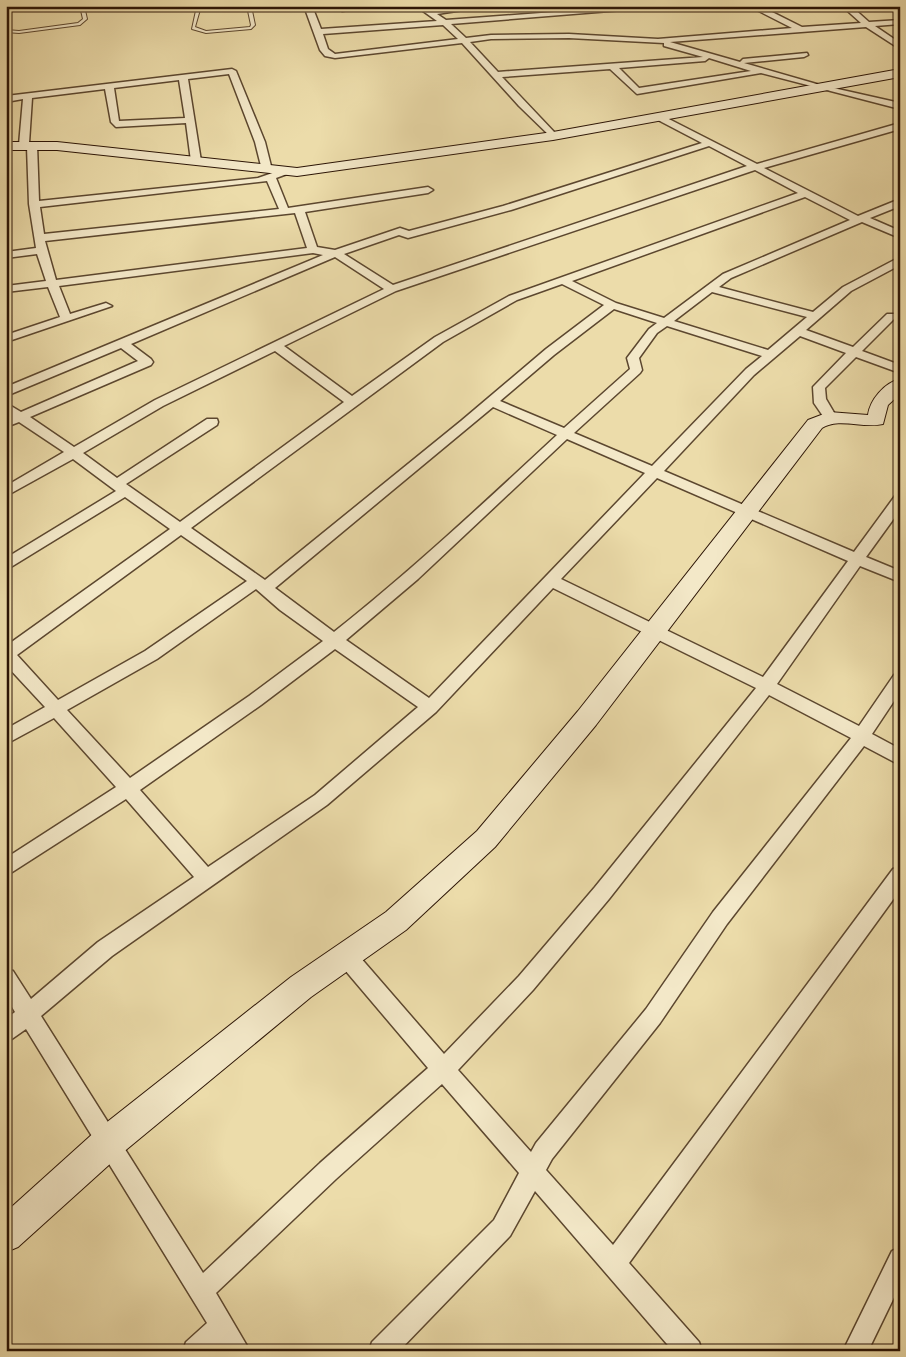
<svg xmlns="http://www.w3.org/2000/svg" width="906" height="1357" viewBox="0 0 906 1357" font-family="'Gentium Book Plus',serif">
	<rect width="100%" height="100%" fill="#ecdcaa"/>
	<filter id="stains"><feTurbulence type="fractalNoise" baseFrequency=".004" numOctaves="4"/><feColorMatrix values="0 0 0 0 .2 0 0 0 0 .09 0 0 0 0 .02 0 0 0 .5 -.17"/></filter>
	<radialGradient id="worn" r=".72"><stop offset=".6" stop-color="#630" stop-opacity="0"/><stop offset="1" stop-color="#630" stop-opacity=".3"/></radialGradient>
	<g fill="none" stroke-linecap="round" stroke-linejoin="round">
		<defs>
			<path id="lane" d="M80,6H84L87,19L80,25L19,33L6,32V30L19,31L78,23L83,19Z
				M197,6H201L195,27L206,31L250,27L251,25L247,6H251L255,25L251,29L206,33L192,29Z"/>
			<path id="street" d="M304,6H312L321,29L437,21L416,6H426L431,10L490,6L437,14L446,20L634,6H672L451,24L466,38L491,35L569,34L658,39L792,28L749,6H760L802,27L861,23L842,6H851L869,22L900,20V24L875,26L900,43V49L866,27L670,42L740,62L743,59L807,53L808,55L804,57L744,63L820,85L900,103V109L761,73L637,94L610,69L502,77L556,134V138L553,139L519,106L462,43L335,58L325,56L320,50ZM443,25L458,39L335,54L328,49L323,34ZM569,38L664,43V46L703,57L498,72L470,42L491,39ZM709,58L751,71L639,88L619,68L705,61Z
				M347,6H379L342,11L338,9Z
				M232,69L236,71L265,142L272,170L270,172L262,170L255,142L229,74L188,79L201,161L196,164L191,161L186,123L116,127L111,122L105,89L32,98L29,143L37,145L39,201L258,178L284,169L287,170V174L276,178L288,208L428,187L433,190L428,193L305,212L317,247L335,250L400,228L409,231L503,206L702,143L658,120L657,118L661,115L757,164L900,123V129L764,168L858,216L900,199V206L870,218L900,231V238L862,222L731,278L719,287L813,312L843,287L900,257V265L851,291L806,330L853,347L887,314H895V318L862,351L900,365V373L856,357L825,388L826,399L836,416L830,420L825,419L814,403L813,387L846,353L800,336L754,375L664,471L854,552L895,496L900,495V510L866,557L900,571V582L860,566L777,684L859,726L894,675L900,673V692L872,734L900,749V765L864,746L727,924L660,1023L552,1159L546,1170L613,1245L893,869L900,867V890L629,1263L699,1342L702,1351H673L535,1191L510,1236L399,1351H369L372,1342L494,1220L519,1173L442,1084L336,1179L216,1293L250,1351H224L220,1345L214,1351H183L186,1342L207,1323L26,1029L6,1043V1019L15,1012L6,997V969L13,971L31,999L98,942L194,877L126,799L6,876V858L116,787L54,718L6,744V729L45,707L6,665V646L170,529L125,497L6,570V558L116,491L73,459L6,496V486L64,452L19,422L6,427V418L11,416L6,413V403L21,412L138,361L121,348L6,396V387L323,255L313,253L59,286L70,314L106,303L112,306L6,342V335L60,317L48,287L6,292V286L46,281L37,254L6,258V252L36,248L29,204L27,147L19,145L23,99L6,102V96ZM179,80L185,118L119,121L114,88ZM709,146L747,166L393,285L344,254L399,235L408,238L511,210ZM755,170L798,193L509,296L435,337L352,396L284,346L396,291ZM267,181L279,209L44,234L40,207ZM805,197L850,220L723,274L664,318L616,303L572,281ZM295,213L307,248L56,280L45,241ZM335,257L384,289L155,400L74,447L30,417L151,365L153,362L151,359L131,344ZM562,284L604,305L546,349L461,421L265,580L191,528L443,342L517,300ZM712,292L807,317L768,350L674,321ZM614,309L657,323L649,329L627,358L630,369L564,428L500,401L554,355ZM667,326L762,356L746,369L652,466L574,433L640,373L642,370L639,358L657,333ZM275,351L344,402L180,522L126,484L217,425L218,422L217,419H207L117,478L83,453L163,406ZM493,407L557,435C484,503 412,570 334,632L275,588ZM567,439L645,473L429,698L346,640L418,579ZM657,478L848,561L763,677L561,579ZM181,535L247,581L145,651L58,700L17,655ZM553,588L756,688L595,887L519,976L444,1054L353,949L346,947L339,949L336,956L339,963L428,1068L320,1163L203,1273L41,1016L112,956L327,805L436,712ZM256,589L280,610L323,641L249,696L130,778L67,710L157,659ZM335,649L418,707L315,795L208,867L140,790L261,705ZM769,695L851,738L713,912L646,1009L536,1143L531,1152L458,1070L533,990L609,899Z
				M900,1247V1285L868,1351H843L892,1251Z"/>
			<path id="secondary" d="M900,69V77L553,140L297,176L57,150H6V142H57L297,168L553,132Z
				M900,379V394L888,405L883,424C863,429 839,417 822,428L596,725L495,847L406,930L311,997L121,1154L18,1247L6,1252V1212L97,1130L291,977L386,912L477,831L578,711L808,420L829,412L868,415C870,400 884,383 900,379Z"/>
		</defs>
		<use href="#lane" stroke="#5c472f" stroke-width="2"/>
		<use href="#street" stroke="#5c472f" stroke-width="3"/>
		<use href="#secondary" stroke="#2c1506" stroke-width="2"/>
		<use href="#lane" fill="#f3e8c8" fill-rule="evenodd"/>
		<use href="#street" fill="#f3e8c8" fill-rule="evenodd"/>
		<use href="#secondary" fill="#f3e8c8" fill-rule="evenodd"/>
	</g>
	<rect width="906" height="1357" fill="none" stroke="#ecdcaa" stroke-width="25"/>
	<rect x="8" y="8" width="891" height="1342" fill="none" stroke="#2c1506" stroke-width="2.5"/>
	<rect x="12" y="12" width="881" height="1332" fill="none" stroke="#2c1506"/>
	<rect width="100%" height="100%" filter="url(#stains)"/>
	<rect width="100%" height="100%" fill="url(#worn)"/>
</svg>
